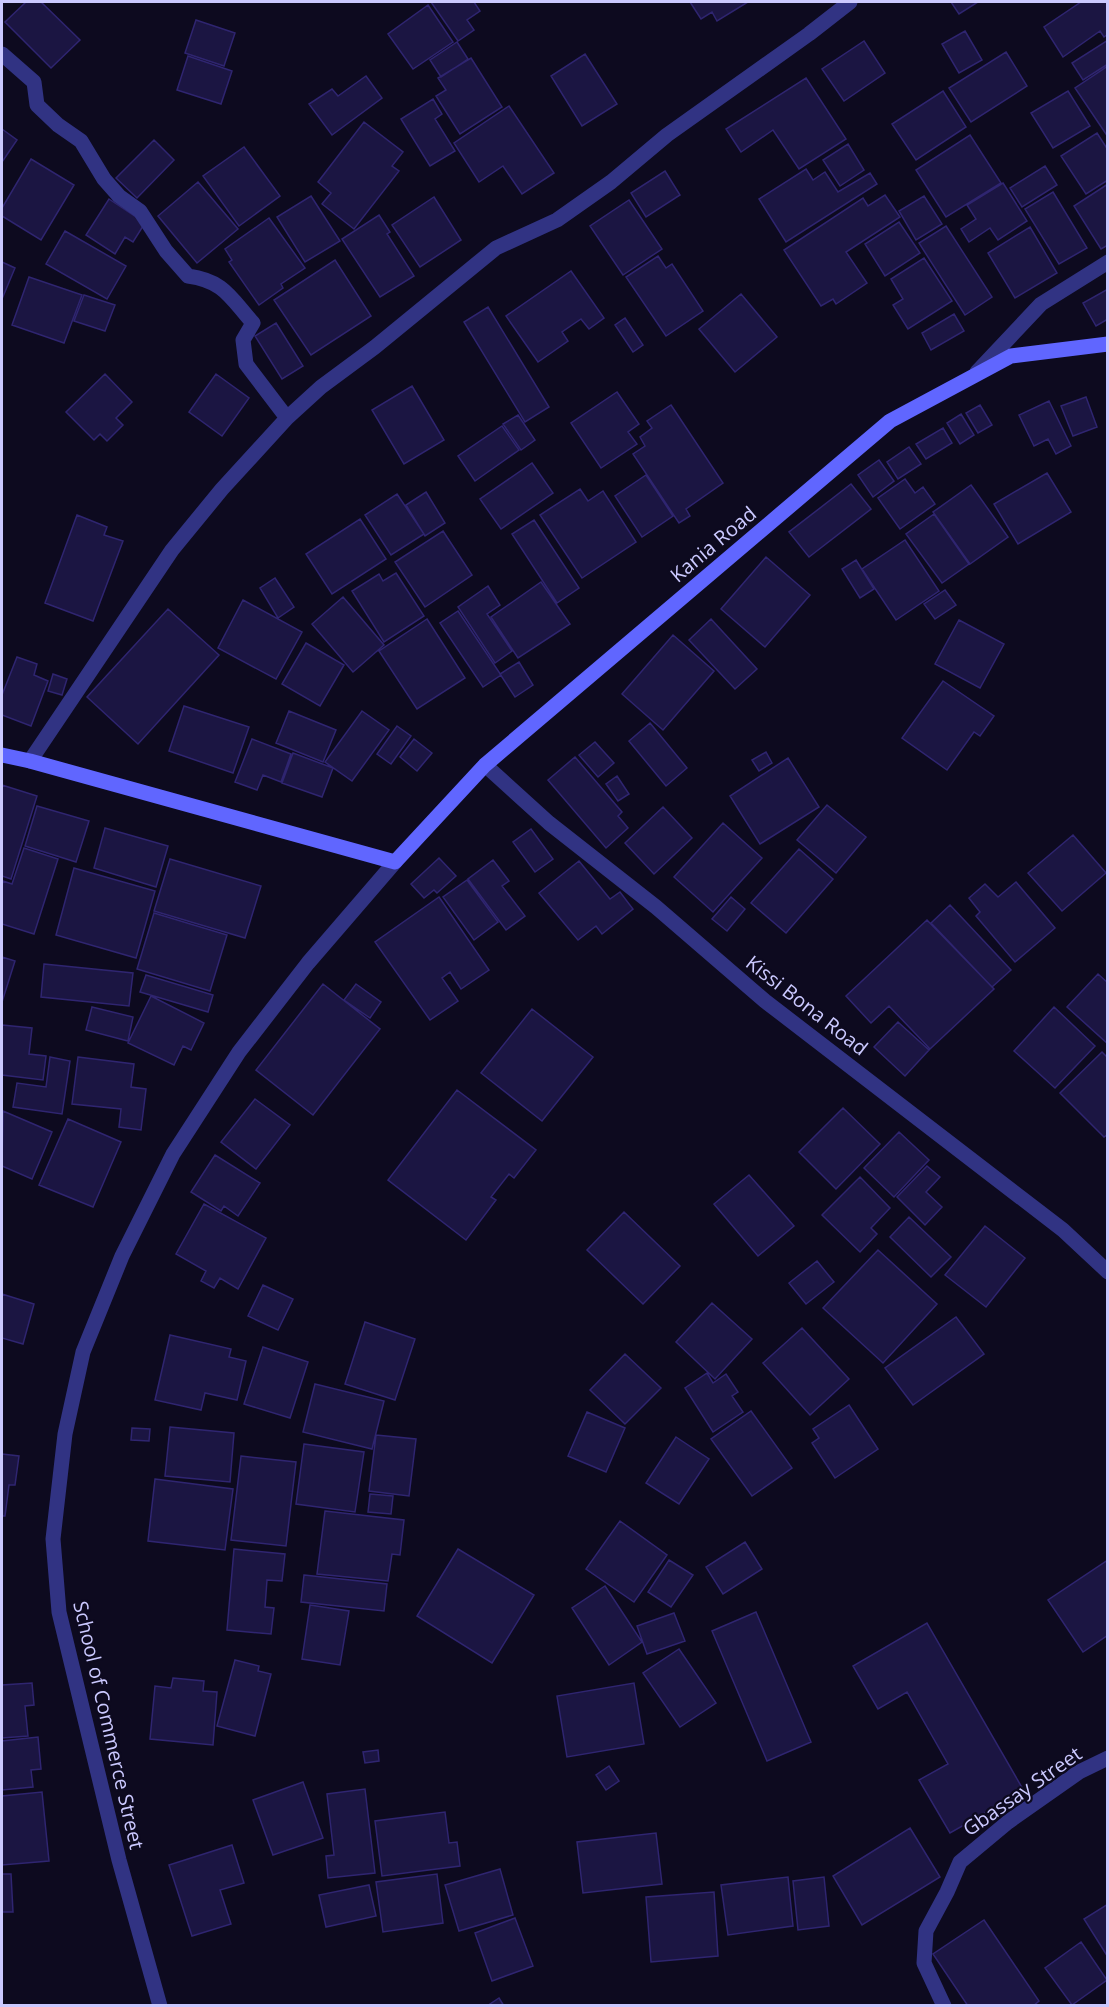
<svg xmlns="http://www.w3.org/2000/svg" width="1109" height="2007" viewBox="0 0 1109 2007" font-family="'Open Sans',sans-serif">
	<rect width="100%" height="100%" fill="#0d0a1f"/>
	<path fill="#1b1542" stroke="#2f2570" stroke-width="1.5" d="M26,2H41L80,40L51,68L5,22Z
		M431,2H474L480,11L467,20L474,30L458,41Z
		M690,2H748L717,21L712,12L701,19Z
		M951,2H978L959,14Z
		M1081,2H1107L1108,34L1104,37L1100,31L1063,57L1044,27Z
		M428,5L453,42L413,69L388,34Z
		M196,20L235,33L224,66L185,53Z
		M965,31L982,60L959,73L942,44Z
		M1108,40V64L1083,80L1072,63Z
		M864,41L885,73L844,101L822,69Z
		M457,42L468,59L441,77L430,60Z
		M1006,52L1027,86L971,122L949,88Z
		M585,54L617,104L582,126L551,76Z
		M188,56L232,71L221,104L177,90Z
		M471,58L502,107L460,134L436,96L446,90L438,78Z
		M1108,66V137L1075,88Z
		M366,76L382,98L332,135L309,104L332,89L338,96Z
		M806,78L846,139L799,169L773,130L741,152L726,129Z
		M943,91L966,127L916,160L892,124Z
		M1068,91L1090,126L1053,148L1031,113Z
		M433,99L442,114L435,119L455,151L430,166L401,119Z
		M509,106L554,173L522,194L503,166L479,182L454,143Z
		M364,122L403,152L392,166L399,171L354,229L322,204L331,193L318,182Z
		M2,129L17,140L2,162Z
		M1097,133L1108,150V180L1086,194L1061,156Z
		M970,135L1001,183L946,217L916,170Z
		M154,140L174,160L137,198L116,178Z
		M848,144L864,170L840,186L823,160Z
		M244,147L280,196L239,226L203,176Z
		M31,159L74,185L41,240L2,216V208Z
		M1045,166L1057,185L1022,207L1010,188Z
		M806,169L813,180L825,172L838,192L870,173L877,184L786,242L759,199Z
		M665,171L680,195L646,217L631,193Z
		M198,182L238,229L197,263L158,216Z
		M1003,183L1027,221L998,240L990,228L969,242L961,229L976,219L967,205Z
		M1108,184V245L1101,249L1074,206Z
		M1053,192L1087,248L1059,264L1025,209Z
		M885,195L900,217L846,252L867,283L836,304L833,299L821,306L784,250L863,198L868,206Z
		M311,196L340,241L305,262L277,217Z
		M924,196L942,224L916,240L899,211Z
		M434,197L461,240L420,267L392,225Z
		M109,199L145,223L133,242L125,237L115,254L86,235Z
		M629,200L662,249L623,275L590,226Z
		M379,215L390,232L387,234L414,276L380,297L342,239Z
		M269,218L305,268L281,284L283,288L259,305L229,262L232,260L225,249Z
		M899,222L920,253L885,276L865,244Z
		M946,226L992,297L965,315L919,243Z
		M1030,227L1057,273L1015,298L988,253Z
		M65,231L126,266L107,299L46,264Z
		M658,256L666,268L672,264L703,311L666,336L626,277Z
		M924,258L952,301L908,329L893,305L903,299L891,279Z
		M335,260L371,316L311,355L274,300Z
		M2,262L15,268L2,299Z
		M571,271L604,318L589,329L581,319L562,332L568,341L538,362L506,316Z
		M29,277L82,295L64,343L12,325Z
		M1108,289V319L1096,326L1083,303Z
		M741,294L777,337L735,372L699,329Z
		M84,295L115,305L105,331L74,321Z
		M488,307L549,407L525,422L464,322Z
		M954,314L964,331L931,350L922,333Z
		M625,318L643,345L633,352L615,325Z
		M276,323L303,366L282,379L255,336Z
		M105,374L132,402L116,418L123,425L107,441L100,434L94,440L66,412Z
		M216,374L249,398L222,436L189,412Z
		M412,386L444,440L404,464L372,410Z
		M617,392L639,424L628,432L637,444L601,468L571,423Z
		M1086,397L1097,427L1073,436L1061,406Z
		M1049,401L1071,446L1056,454L1048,439L1034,446L1019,415Z
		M671,405L723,483L686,509L690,516L679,523L633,454L645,446L640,437L652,428L647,421Z
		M980,405L992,425L978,433L966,413Z
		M961,414L974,435L960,444L947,423Z
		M518,415L535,440L521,450L503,424Z
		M502,426L519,450L475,481L458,456Z
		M943,428L952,443L926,459L916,444Z
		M909,447L921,464L898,479L887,462Z
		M879,460L894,481L873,497L858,475Z
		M532,463L553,493L501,529L480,499Z
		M1047,473L1071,512L1018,544L994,504Z
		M646,475L673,516L642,537L615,496Z
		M905,479L915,493L923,487L935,504L900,529L878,498Z
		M851,484L871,509L809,557L789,532Z
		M971,485L1008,537L970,564L933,512Z
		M580,489L588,501L603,491L636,542L582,578L540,515Z
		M426,492L445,523L425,536L406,505Z
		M397,494L424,534L391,555L365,515Z
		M934,514L969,564L942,583L906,534Z
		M77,515L107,527L104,535L123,541L93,621L45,603Z
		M360,519L386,559L332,594L306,554Z
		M534,520L579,588L557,603L512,534Z
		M443,531L472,575L425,607L395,562Z
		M905,540L939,591L896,620L862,569Z
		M766,557L810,595L765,647L721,609Z
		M856,560L874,589L860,598L842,569Z
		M396,573L424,616L384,642L352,591L379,574L383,581Z
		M275,578L294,607L278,618L260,588Z
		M541,582L570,624L518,658L491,617Z
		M488,586L500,605L487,614L512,651L495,663L458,607Z
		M945,590L956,605L935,619L924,604Z
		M343,597L384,645L353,672L312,624Z
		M243,600L302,632L276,679L218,648Z
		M168,609L219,655L138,744L87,697Z
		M458,611L501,675L483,687L440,623Z
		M427,619L465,678L417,709L379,651Z
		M711,619L757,669L735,689L689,640Z
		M959,620L1004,644L980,688L935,664Z
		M673,635L714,671L663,730L622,694Z
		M306,643L344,665L320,706L282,684Z
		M17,657L37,664L34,675L48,681L31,726L2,715V695Z
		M519,662L533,685L515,697L500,674Z
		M53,674L67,679L62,695L48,691Z
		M943,681L994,716L980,736L974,732L947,770L902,738Z
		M184,706L249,727L233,773L169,751Z
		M289,711L336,730L323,762L276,743Z
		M362,711L389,730L352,781L325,762Z
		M650,723L687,768L666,786L629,741Z
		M397,726L411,736L391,764L377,754Z
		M252,739L291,754L281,782L263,775L257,790L235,782Z
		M414,739L432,753L417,771L400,757Z
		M595,742L614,763L598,777L579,755Z
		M766,752L772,763L759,771L752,760Z
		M293,753L333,768L322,797L282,783Z
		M575,757L622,812L618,816L628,828L606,848L548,780Z
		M788,758L819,807L760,844L730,796Z
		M617,776L629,794L618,801L606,784Z
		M2,785L37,796L11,879L2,876Z
		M827,805L866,837L836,873L797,840Z
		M37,806L89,821L76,862L25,846Z
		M663,807L692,838L654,874L625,843Z
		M723,823L762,858L713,912L674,877Z
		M105,828L168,846L156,887L94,868Z
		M531,829L553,859L535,872L513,842Z
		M1073,835L1106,873L1062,911L1028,873Z
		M24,848L58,859L34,934L2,924V885L3,881L12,884Z
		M799,849L833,879L786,933L751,903Z
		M439,858L456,876L437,893L434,890L424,898L411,884Z
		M170,859L261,886L245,938L154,911Z
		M493,860L509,881L502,886L525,916L506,930L468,879Z
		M579,861L610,899L620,892L633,909L602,934L596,926L578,940L539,893Z
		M74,868L155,891L136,958L56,935Z
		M467,880L498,922L474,940L443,897Z
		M1016,882L1055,928L1015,962L976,916L980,912L969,898L985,884L998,897Z
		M439,897L489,970L461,989L450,972L442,978L458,1001L430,1020L375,942Z
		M731,897L745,909L727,931L712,919Z
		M950,905L1011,970L992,987L931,923Z
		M154,913L227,935L210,991L137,969Z
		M927,920L994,989L930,1049L889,1006L871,1023L846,996Z
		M2,957L15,961L2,1002Z
		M44,964L133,973L129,1006L41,997Z
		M1098,974L1108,983V1044L1067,1007Z
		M146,975L213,995L208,1012L140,992Z
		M323,984L380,1029L313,1115L256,1070Z
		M356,984L381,1002L370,1018L344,1000Z
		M151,996L204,1023L191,1050L183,1046L174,1065L128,1043Z
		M92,1007L133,1017L128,1041L86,1030Z
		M1054,1007L1095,1046L1055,1088L1014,1051Z
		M532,1009L593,1057L542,1121L481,1073Z
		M898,1022L929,1050L905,1076L874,1047Z
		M2,1025L32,1028L29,1054L46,1056L43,1080L2,1075Z
		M1102,1052L1108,1058V1134L1104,1137L1060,1093Z
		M50,1057L70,1061L62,1114L13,1107L17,1083L46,1087Z
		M78,1057L134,1064L131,1087L146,1089L141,1130L119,1127L121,1109L72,1104Z
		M457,1090L536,1150L514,1178L509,1174L491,1197L496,1200L466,1240L388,1180Z
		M255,1099L290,1125L256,1169L221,1142Z
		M843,1108L880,1144L836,1189L799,1152Z
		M3,1111L52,1132L32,1179L2,1166Z
		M68,1119L121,1142L93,1207L39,1185Z
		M899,1132L929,1160L894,1197L864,1168Z
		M215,1155L260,1183L238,1216L224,1206L221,1211L191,1192Z
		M927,1166L940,1177L926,1192L942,1207L925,1225L897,1197Z
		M749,1175L794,1226L758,1256L714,1204Z
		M860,1177L890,1208L871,1228L877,1234L860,1252L822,1215Z
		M204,1204L266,1238L238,1289L220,1278L214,1288L201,1281L206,1271L176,1254Z
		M624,1212L680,1266L643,1304L587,1250Z
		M909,1217L951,1257L931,1277L890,1237Z
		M985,1226L1025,1258L986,1307L945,1275Z
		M878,1250L937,1304L883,1363L823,1308Z
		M817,1261L834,1282L806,1304L789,1283Z
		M263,1285L293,1299L278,1330L248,1316Z
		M2,1294L34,1304L23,1344L2,1338Z
		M712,1303L752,1339L715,1379L676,1342Z
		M956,1317L984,1354L913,1405L885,1368Z
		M365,1322L415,1339L395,1400L345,1384Z
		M802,1328L849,1379L810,1415L763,1363Z
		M170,1335L231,1349L229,1357L246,1361L237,1400L205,1393L201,1410L155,1400Z
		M263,1347L308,1362L290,1418L244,1404Z
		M625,1354L661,1388L625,1424L590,1390Z
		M707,1373L713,1383L726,1374L738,1392L732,1396L743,1412L713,1432L685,1388Z
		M315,1384L384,1401L372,1449L303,1432Z
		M849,1405L878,1449L835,1478L812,1443L819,1438L813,1429Z
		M751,1411L792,1468L752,1496L711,1439Z
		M587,1412L625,1428L606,1472L568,1456Z
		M170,1427L234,1433L230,1482L165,1476Z
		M132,1428L150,1429L149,1441L131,1440Z
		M376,1435L416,1439L409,1496L369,1491Z
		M676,1437L709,1459L679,1504L646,1483Z
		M304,1444L364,1452L355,1512L296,1504Z
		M2,1454L19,1456L15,1485H9L5,1516H2Z
		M241,1456L296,1462L286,1546L231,1540Z
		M155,1479L233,1489L225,1550L148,1541Z
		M370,1494L393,1496L391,1514L368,1512Z
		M325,1511L404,1520L400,1555L392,1554L388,1581L317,1574Z
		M620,1521L667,1555L634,1602L586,1569Z
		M745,1542L762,1569L723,1594L706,1567Z
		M234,1549L285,1554L282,1581L267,1580L265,1607L274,1608L271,1634L227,1630Z
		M458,1549L534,1595L492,1663L417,1616Z
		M669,1560L693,1575L671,1607L648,1592Z
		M1108,1560V1635L1083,1652L1048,1600Z
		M304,1575L387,1584L384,1611L301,1602Z
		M605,1586L642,1642L609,1665L572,1608Z
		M310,1605L349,1611L340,1665L302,1659Z
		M756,1612L811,1742L767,1761L712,1631Z
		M674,1613L685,1641L647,1654L637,1626Z
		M927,1623L1024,1791L950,1833L919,1780L948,1764L907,1692L878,1709L853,1666Z
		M679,1649L716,1703L680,1727L643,1673Z
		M235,1660L259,1666L258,1671L271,1674L255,1736L217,1726Z
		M173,1678L204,1681L203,1691L217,1692L213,1745L150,1739L155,1686L171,1688Z
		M32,1683L34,1705L25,1706L28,1736L2,1738V1685Z
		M634,1683L644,1744L567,1757L557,1696Z
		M38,1737L41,1769L31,1770L33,1787L2,1790V1741Z
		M378,1750L379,1761L365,1763L363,1752Z
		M609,1766L619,1781L606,1790L596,1775Z
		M303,1782L323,1838L273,1855L253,1800Z
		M365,1789L375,1873L328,1878L326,1856L334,1855L327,1794Z
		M42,1792L49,1861L2,1865V1796Z
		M445,1812L449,1843L457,1842L460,1866L382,1876L375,1821Z
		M910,1828L940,1877L862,1925L833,1876Z
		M656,1833L662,1884L583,1893L577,1842Z
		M232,1845L244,1883L220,1890L231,1924L192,1936L169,1865Z
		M500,1869L513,1915L459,1931L445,1885Z
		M2,1874H11L13,1912H2Z
		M437,1874L443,1923L383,1932L376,1882Z
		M788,1877L793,1926L728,1935L721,1885Z
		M824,1877L829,1926L798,1930L793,1881Z
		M369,1885L376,1916L326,1927L319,1895Z
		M714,1892L718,1956L651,1962L646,1897Z
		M1108,1904V1952L1106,1954L1084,1919Z
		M515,1918L533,1966L492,1981L475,1933Z
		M984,1920L1039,2001L1033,2006H968L933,1954Z
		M1081,1942L1107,1980L1072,2005L1045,1968Z
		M499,1998L504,2006H487Z"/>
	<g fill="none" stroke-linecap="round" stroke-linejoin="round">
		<path stroke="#313383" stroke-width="15" d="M2,54L34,82L37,105L58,125L81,141L104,179L119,196L140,211L166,251L188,276C224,281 230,297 253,323L243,340L246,364L287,418
			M977,372L1041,304L1108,262
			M30,761L172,550L222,489L287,418L321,387L375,347L496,248L557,220L611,182L667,135L809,34L850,2
			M485,765L549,823L656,907L765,1001L1063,1230L1108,1272
			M160,2006L119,1860L59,1612L53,1539L65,1434L83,1352L122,1256L173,1154L239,1052L308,963L395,862
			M944,2006L924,1963L926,1931L947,1892L960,1862L1008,1822L1079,1772L1108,1758"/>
		<path stroke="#6066ff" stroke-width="15" d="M2,755L30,761L395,862L485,765L890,421L1011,356L1108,344"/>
	</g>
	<g text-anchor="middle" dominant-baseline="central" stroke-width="4.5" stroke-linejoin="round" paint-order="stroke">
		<g font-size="20" fill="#cbc9ff" stroke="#0d0a1f">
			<text transform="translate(713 544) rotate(-40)">Kania Road</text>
			<text transform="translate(807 1005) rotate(38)">Kissi Bona Road</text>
			<text transform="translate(109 1725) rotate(77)">School of Commerce Street</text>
			<text transform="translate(1022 1791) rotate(-35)">Gbassay Street</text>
		</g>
	</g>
	<rect width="1109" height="2007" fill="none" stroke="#cbc9ff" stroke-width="6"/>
</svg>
